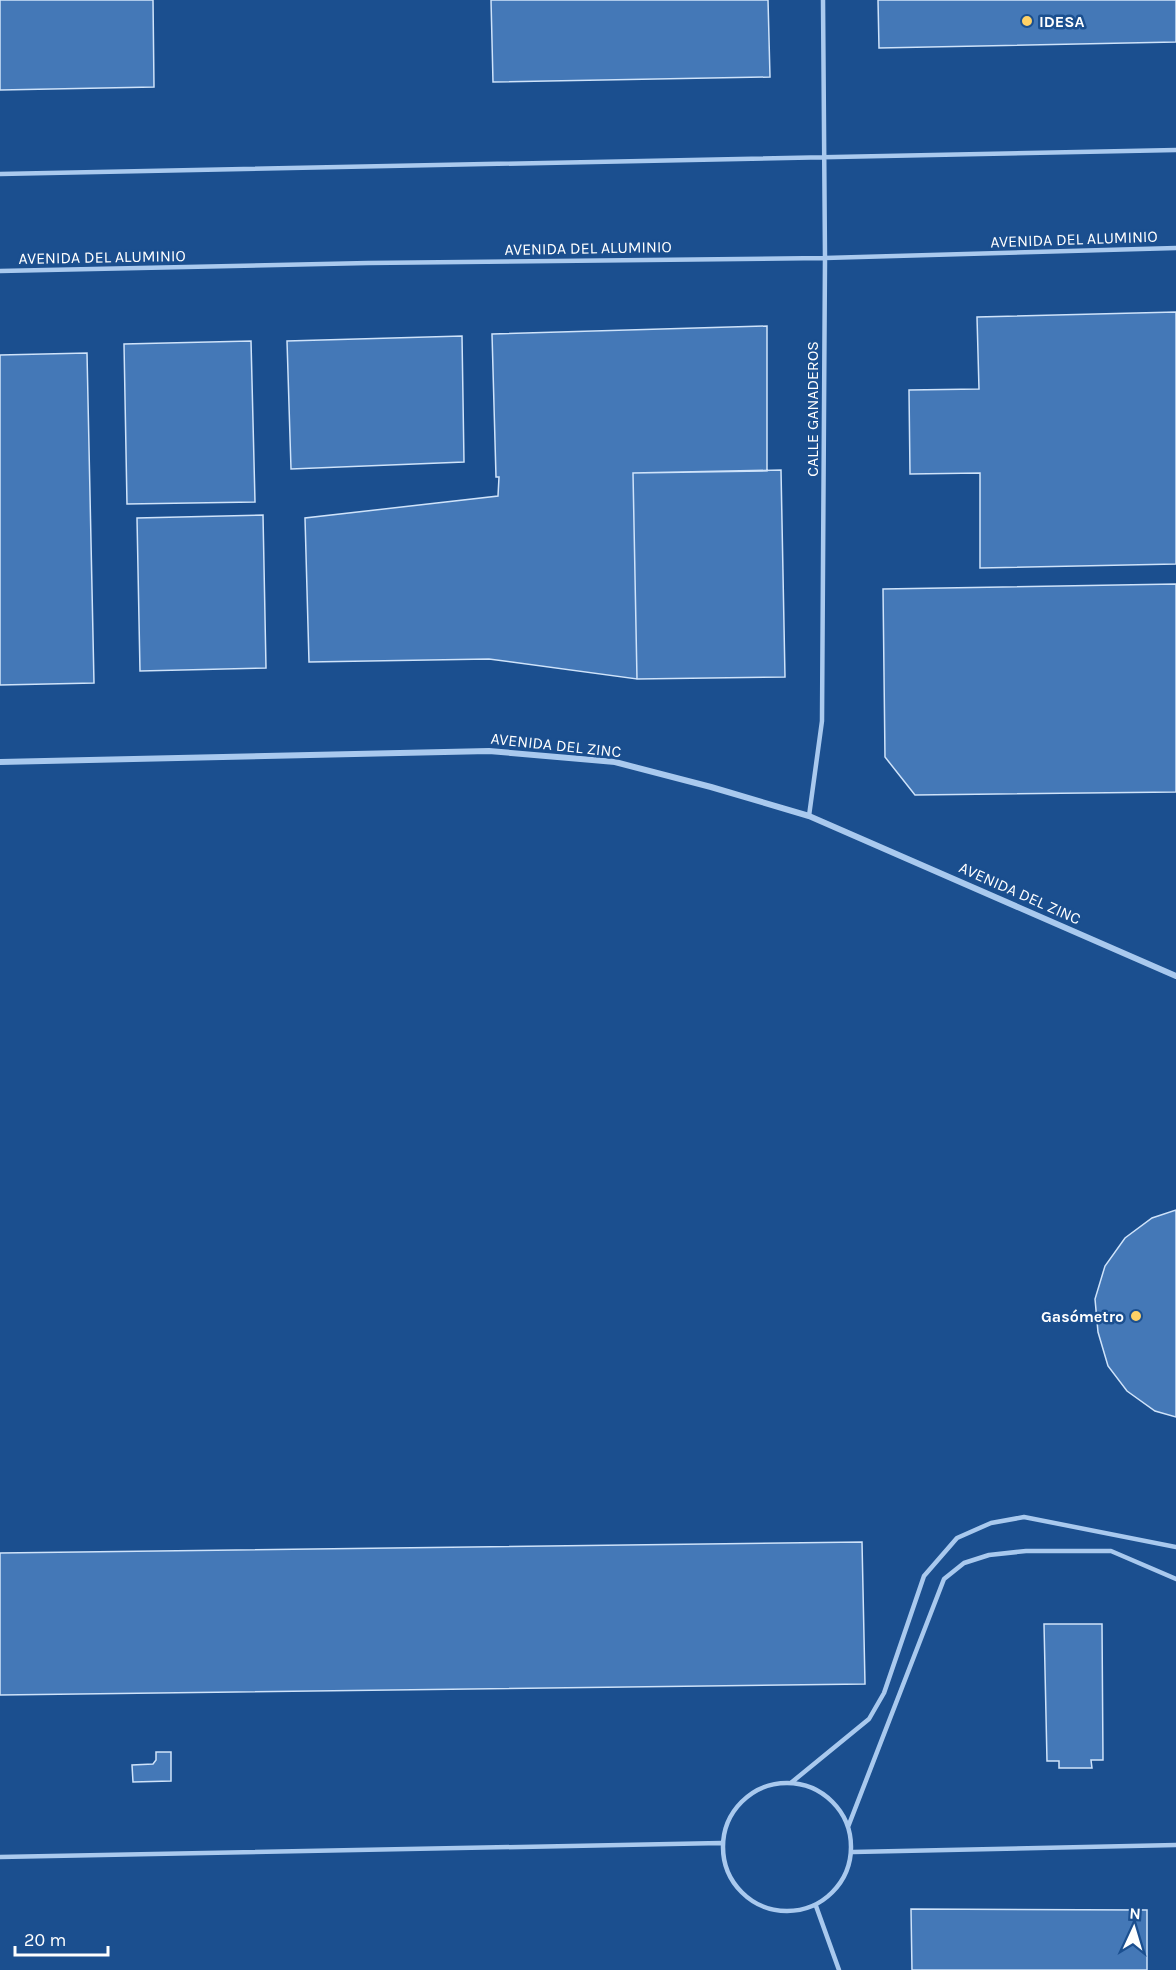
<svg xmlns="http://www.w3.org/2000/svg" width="1176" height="1970" viewBox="0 0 1176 1970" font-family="Karla,sans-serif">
	<rect width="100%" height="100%" fill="#1b4f8f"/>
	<path fill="#4478b7" stroke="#cfe3fa" stroke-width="1.5" d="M0,0H153L154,87L0,90Z
		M491,0H768L770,77L493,82Z
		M878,0H1176V42L879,48Z
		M1176,312V564L980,568V473L910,474L909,390L979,389L977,317Z
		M767,326V471L633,473L637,679L489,659L309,662L305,518L498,496L499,477H496L492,334Z
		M462,336L464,462L291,469L287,341Z
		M251,341L255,502L127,504L124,344Z
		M87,353L94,683L0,685V355Z
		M781,470L785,677L637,679L633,473Z
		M263,515L266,668L140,671L137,518Z
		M1176,584V792L915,795L885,757L883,589Z
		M1176,1210V1417L1155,1411L1127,1391L1108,1366L1098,1332L1095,1299L1105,1266L1125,1238L1152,1218Z
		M862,1542L865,1684L0,1695V1553Z
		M1044,1624H1102L1103,1760H1091L1092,1768H1059V1761H1047Z
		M156,1752H171V1781L133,1782L132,1765L153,1764L156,1760Z
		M911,1909L1147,1910V1970H912Z"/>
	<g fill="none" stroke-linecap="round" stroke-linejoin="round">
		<path stroke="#a9c9ee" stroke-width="4.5" d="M0,174L1176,150
			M0,271L368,263L825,258L1176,248
			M809,816L822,721L825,258L823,0
			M792,1782L869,1719L884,1693L924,1576L957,1538L991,1523L1024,1517L1176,1547
			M723 1847a64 64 0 1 1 128 0a64 64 0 1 1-128 0Z
			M848,1827L944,1579L964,1563L989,1555L1026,1551H1111L1176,1579
			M853,1852L1176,1845
			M0,1857L721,1843
			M816,1906L839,1970"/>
		<path stroke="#a9c9ee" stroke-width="6" d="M0,762L489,751L615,762L711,787L809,816L1176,976"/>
	</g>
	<g fill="#ffd166" stroke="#1b4f8f" stroke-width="2">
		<circle cx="1027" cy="21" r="6"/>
		<circle cx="1136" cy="1316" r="6"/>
	</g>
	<g text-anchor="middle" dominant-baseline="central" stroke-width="5" stroke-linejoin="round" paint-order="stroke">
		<g font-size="16" font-weight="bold" fill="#fff" stroke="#1b4f8f" text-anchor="start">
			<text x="1039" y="21">IDESA</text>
			<text x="1124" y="1316" text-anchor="end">Gasómetro</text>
		</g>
		<g font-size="16" fill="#fff" stroke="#1b4f8f">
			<text transform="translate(1074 239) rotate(-2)">AVENIDA DEL ALUMINIO</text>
			<text transform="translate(588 248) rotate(-1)">AVENIDA DEL ALUMINIO</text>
			<text transform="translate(102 257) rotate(-1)">AVENIDA DEL ALUMINIO</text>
			<text transform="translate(812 409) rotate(-90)">CALLE GANADEROS</text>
			<text transform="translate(556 745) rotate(6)">AVENIDA DEL ZINC</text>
			<text transform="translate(1020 893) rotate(24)">AVENIDA DEL ZINC</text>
		</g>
	</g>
	<g transform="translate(1134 1928) rotate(4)" stroke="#1b4f8f" stroke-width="4.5" paint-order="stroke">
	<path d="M0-4.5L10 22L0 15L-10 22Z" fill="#ffffff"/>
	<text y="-9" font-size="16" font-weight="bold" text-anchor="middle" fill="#ffffff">N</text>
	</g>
	<path d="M15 1946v9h93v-9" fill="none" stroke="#ffffff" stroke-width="3"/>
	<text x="24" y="1946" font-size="18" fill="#ffffff" stroke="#1b4f8f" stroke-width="4.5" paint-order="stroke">20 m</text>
</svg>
